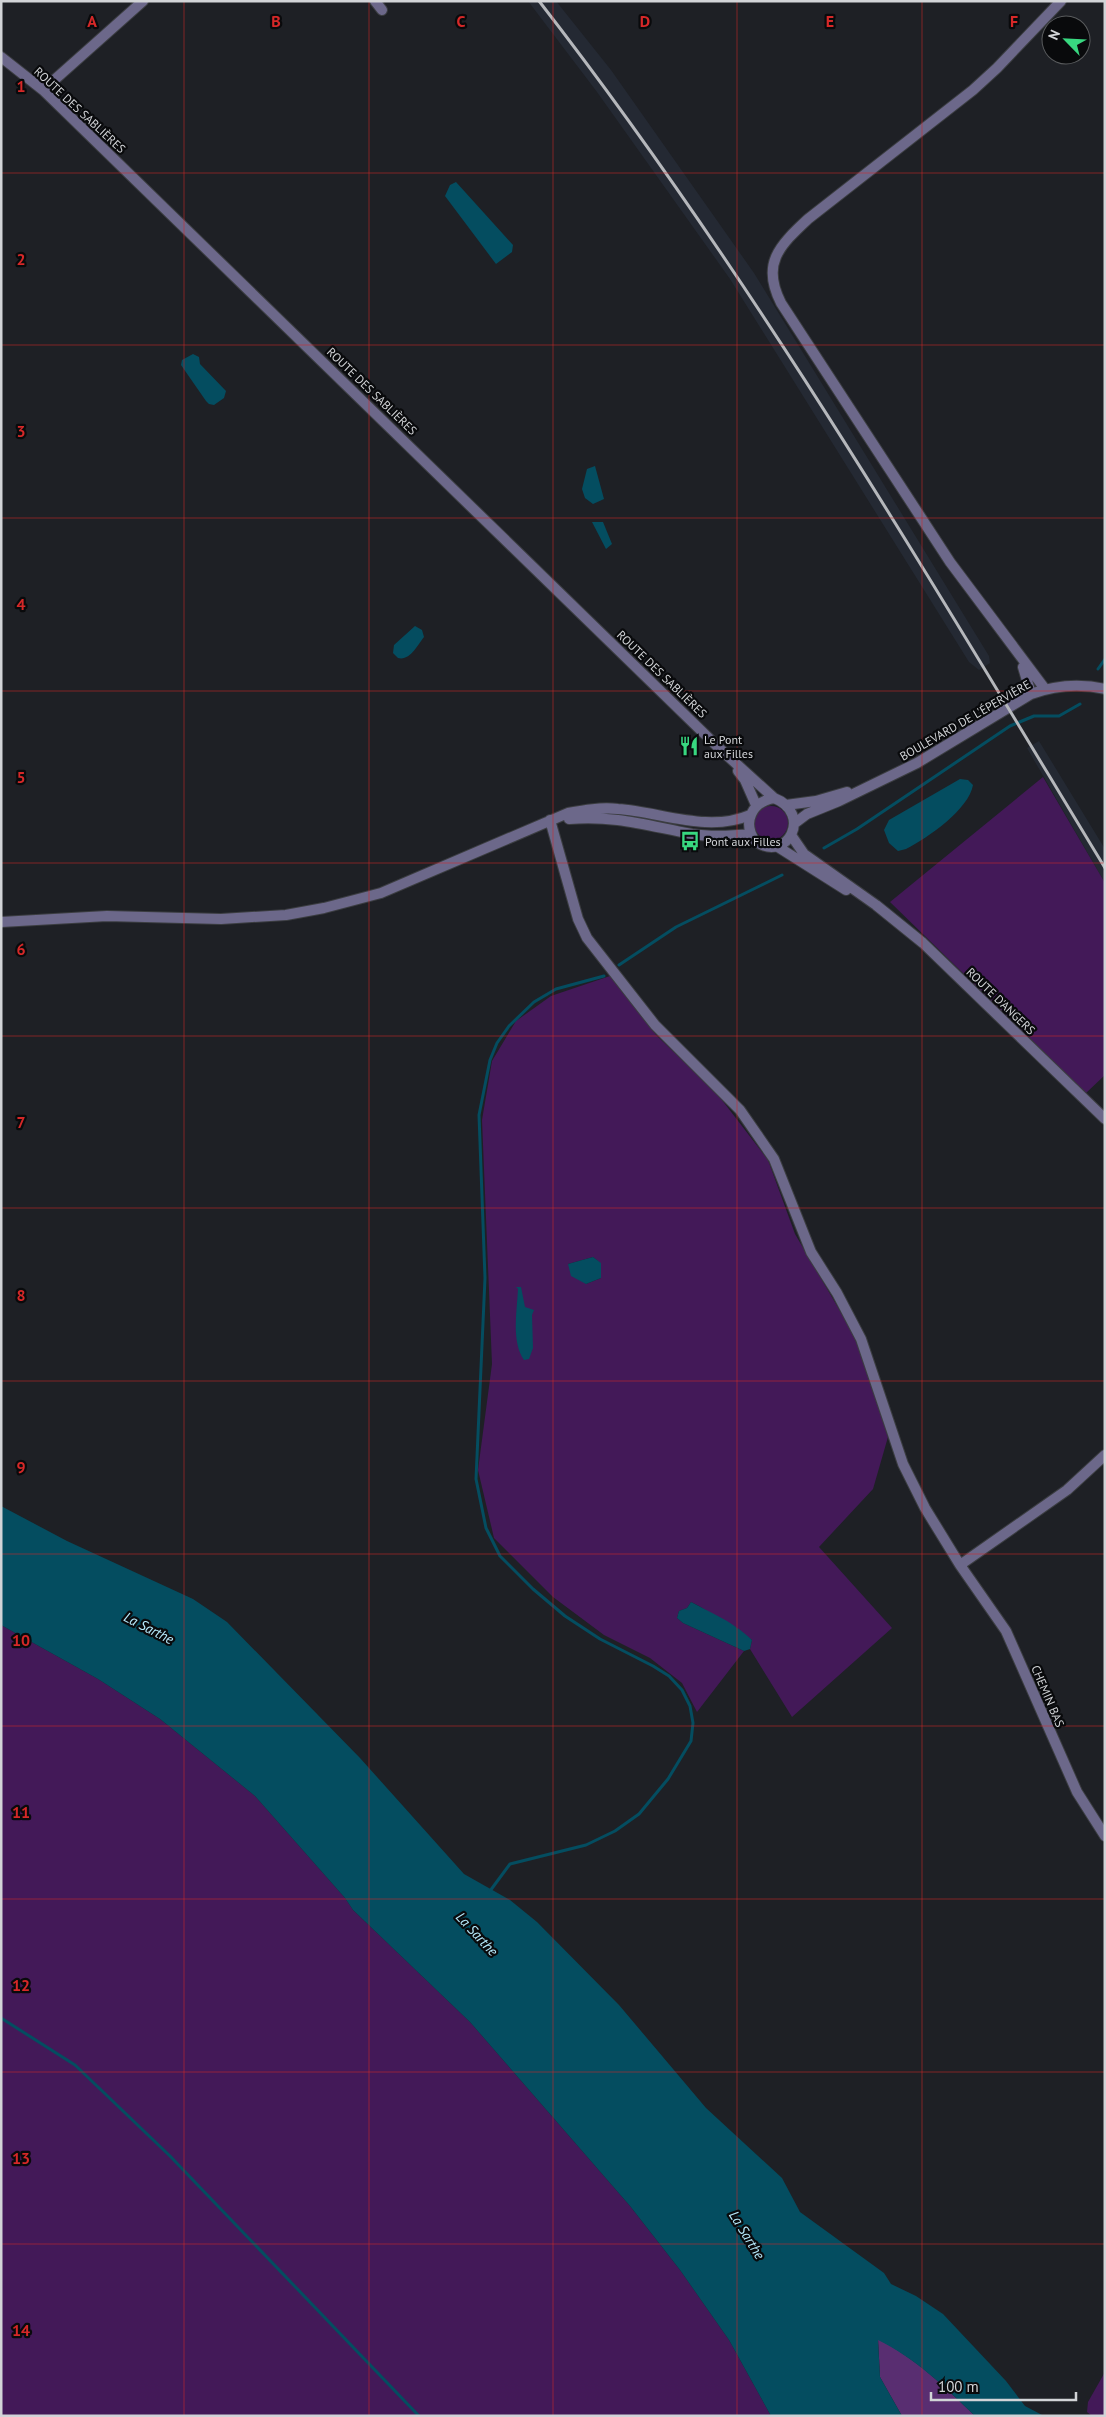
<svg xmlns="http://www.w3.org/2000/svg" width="1106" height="2417" viewBox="0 0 1106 2417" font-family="'PT Sans',sans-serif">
	<rect width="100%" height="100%" fill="#1e2025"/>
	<path fill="#242933" d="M528,1H556L611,70L754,273L989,656L990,663L979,670L969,662L730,279L597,92Z
		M1039,741L1105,849V883L1027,748Z"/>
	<path fill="#431958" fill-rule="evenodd" d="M1043,777L1105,883V1075L1086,1093L890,902Z
		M754 823a17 17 0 1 1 34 0a17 17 0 1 1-34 0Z
		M610,976L657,1036L715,1091L768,1160L795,1234L857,1340L888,1437L873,1489L819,1547L892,1628L792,1717L750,1649L752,1640L699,1606L691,1602L687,1608L679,1611L677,1618L683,1623L744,1651L697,1712L682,1683L650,1658L604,1635L553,1597L494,1538L478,1470L492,1364L482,1120L492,1061L516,1021L551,996ZM593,1257L598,1261L601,1278L586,1284L568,1264Z
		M1,1625L98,1679L160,1719L255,1796L345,1898L353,1910L470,2022L630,2206L680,2270L729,2340L771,2416H1Z
		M1105,2372V2416H1092L1087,2412L1088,2402Z"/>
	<path fill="#592e71" d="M878,2339C915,2358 945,2387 975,2416H902L880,2377Z"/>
	<path fill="#044d60" d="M456,182L513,245L512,252L496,264L445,196L450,185Z
		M193,354L199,357L200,364L226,391L224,398L214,405L209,404L206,401L181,365L182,360Z
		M595,466L604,499L593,504L585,498L582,489L587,469Z
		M592,522H603L612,544L606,549Z
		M415,626L422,630L424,637C417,646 410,661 398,658L393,653L394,645Z
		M960,779L968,780L973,785C969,809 928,838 906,849L898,851L889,843L884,830L889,820Z
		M593,1257L601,1263V1278L586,1284L571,1276L568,1264Z
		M516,1287H521L525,1307L534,1310L532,1315L533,1348L529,1359L524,1360C511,1341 517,1311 518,1289Z
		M1,1506L67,1541L193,1599L227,1622L360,1758L464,1874L510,1900L537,1922L619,2005L706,2108L782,2178L800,2212L884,2273L891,2284L916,2296L943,2314L1006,2381L1025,2406L1044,2416H975C945,2387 915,2358 878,2340L880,2377L902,2416H771L729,2340L680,2270L630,2206L470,2022L353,1910L345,1898L255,1796L160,1719L98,1679L1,1625Z
		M691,1602C715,1615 732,1621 752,1640L750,1649L744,1651L683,1623L677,1618L679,1611L687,1608Z"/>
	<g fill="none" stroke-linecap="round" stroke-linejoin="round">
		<path stroke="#044d60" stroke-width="3" d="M1098,669L1105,659
			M824,848L857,829L1010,726L1034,716H1059L1080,704
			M619,965L676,927L782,875
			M490,1891L510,1864L586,1845L615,1831L639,1814L668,1779L691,1741L693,1723L690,1706L682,1690L669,1676L653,1666L600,1639L565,1616L533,1589L500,1556L486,1528L476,1479L485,1278L479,1115L490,1060L497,1043L509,1026L534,1002L556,989L604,976
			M1,2018L75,2065L170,2156L419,2416"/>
		<defs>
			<path id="minor" d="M375,1L382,10
				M1,57L43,90L720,749L774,798
				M43,90L143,1
				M1023,667L1031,694
				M1045,689L950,562L781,303C761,264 779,246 808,219L973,90L997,68L1061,1
				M738,771L745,780L756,805
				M774,798C813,813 788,864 755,841C742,822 752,802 774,798Z
				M786,805L816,801L847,792
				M569,819C615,815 648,826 692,834C711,837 731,836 751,834
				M550,820L578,919L587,938L655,1025L740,1110L774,1159L811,1252L837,1293L861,1339L903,1464L925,1508L960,1565
				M795,823L807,814L839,801L917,763L1031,694C1056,685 1079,683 1105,689
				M791,835L804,854L876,905L923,943L1105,1119
				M778,847L846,890
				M1,922L107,916L221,919L286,915L324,908L381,893L568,813C584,810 601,807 618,809C661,812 708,833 750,815
				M1105,1455L1067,1490L960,1565L1006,1631L1077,1792L1105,1836"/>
		</defs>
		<use href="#minor" stroke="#3b3d41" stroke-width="12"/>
		<use href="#minor" stroke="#6c688a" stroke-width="10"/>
		<path stroke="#b5b7bb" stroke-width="3" d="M539,1C751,274 926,573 1105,868"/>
	</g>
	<path fill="none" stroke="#d62828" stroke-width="1" stroke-opacity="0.55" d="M184,1V2416M369,1V2416M553,1V2416M737,1V2416M922,1V2416M1,173H1105M1,345H1105M1,518H1105M1,691H1105M1,863H1105M1,1036H1105M1,1208H1105M1,1381H1105M1,1554H1105M1,1726H1105M1,1899H1105M1,2072H1105M1,2244H1105"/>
	<defs>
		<symbol id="restaurant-bare" viewBox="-9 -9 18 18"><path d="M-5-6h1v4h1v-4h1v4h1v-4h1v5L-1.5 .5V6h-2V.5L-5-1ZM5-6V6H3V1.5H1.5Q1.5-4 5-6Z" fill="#38d880" stroke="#090a0c" stroke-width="2.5" paint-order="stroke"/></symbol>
		<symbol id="bus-bare" viewBox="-9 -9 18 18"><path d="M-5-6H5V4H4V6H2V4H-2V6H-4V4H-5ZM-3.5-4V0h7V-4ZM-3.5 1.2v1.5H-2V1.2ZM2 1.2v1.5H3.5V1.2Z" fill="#38d880" stroke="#090a0c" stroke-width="2.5" paint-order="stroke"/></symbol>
	</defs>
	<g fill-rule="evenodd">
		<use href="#restaurant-bare" x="675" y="732" width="28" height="28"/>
		<use href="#bus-bare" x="676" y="827" width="28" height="28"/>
	</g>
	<g text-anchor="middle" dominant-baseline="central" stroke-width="4.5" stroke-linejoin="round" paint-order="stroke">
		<g font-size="12" fill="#d2d4d7" stroke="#090a0c">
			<text transform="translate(80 110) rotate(43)">ROUTE DES SABLIÈRES</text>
			<text transform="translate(372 391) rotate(44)">ROUTE DES SABLIÈRES</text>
			<text transform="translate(662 674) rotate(44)">ROUTE DES SABLIÈRES</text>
			<text transform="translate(965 720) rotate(-30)">BOULEVARD DE L'ÉPERVIÈRE</text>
			<text transform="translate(1001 1001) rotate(44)">ROUTE D'ANGERS</text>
			<text transform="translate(1048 1696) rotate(67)">CHEMIN BAS</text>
		</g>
		<g font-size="12" fill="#d2d4d7" stroke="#090a0c" text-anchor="start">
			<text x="704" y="739">Le Pont<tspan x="704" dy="14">aux Filles</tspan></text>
			<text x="705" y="841">Pont aux Filles</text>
		</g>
		<g font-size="14" font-style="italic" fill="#b7ebfd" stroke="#090a0c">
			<text transform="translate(149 1628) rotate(27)">La Sarthe</text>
			<text transform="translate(477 1934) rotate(47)">La Sarthe</text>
			<text transform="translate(747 2235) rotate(58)">La Sarthe</text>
		</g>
	</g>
	<g font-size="16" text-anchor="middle" font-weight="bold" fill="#d62828" stroke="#090a0c" stroke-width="4.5" stroke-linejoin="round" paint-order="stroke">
		<text x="92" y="27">A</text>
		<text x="276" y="27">B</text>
		<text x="461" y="27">C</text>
		<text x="645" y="27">D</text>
		<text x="830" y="27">E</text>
		<text x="1014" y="27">F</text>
		<text x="21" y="92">1</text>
		<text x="21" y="265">2</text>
		<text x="21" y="437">3</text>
		<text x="21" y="610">4</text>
		<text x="21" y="783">5</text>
		<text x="21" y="955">6</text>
		<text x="21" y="1128">7</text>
		<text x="21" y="1301">8</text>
		<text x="21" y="1473">9</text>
		<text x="21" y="1646">10</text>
		<text x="21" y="1818">11</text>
		<text x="21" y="1991">12</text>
		<text x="21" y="2164">13</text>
		<text x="21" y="2336">14</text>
	</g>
	<rect width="1106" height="2417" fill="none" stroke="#d2d4d7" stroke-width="5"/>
	<g transform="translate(1066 40) rotate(294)"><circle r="24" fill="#090a0c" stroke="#595b5d"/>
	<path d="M0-4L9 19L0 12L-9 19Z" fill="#38d880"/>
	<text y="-8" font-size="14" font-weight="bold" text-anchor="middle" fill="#d2d4d7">N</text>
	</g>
	<path d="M931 2392v8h145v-8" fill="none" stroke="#d2d4d7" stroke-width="2.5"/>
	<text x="938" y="2392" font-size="15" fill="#d2d4d7" stroke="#090a0c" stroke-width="4" paint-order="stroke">100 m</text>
</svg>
